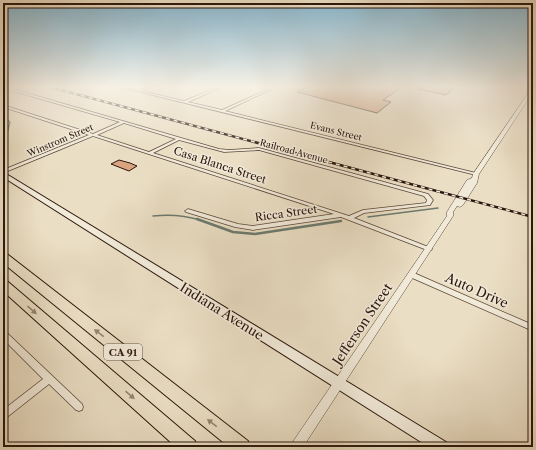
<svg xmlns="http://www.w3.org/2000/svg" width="536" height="450" viewBox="0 0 536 450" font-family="'Libre Caslon Text',serif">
	<rect width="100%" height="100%" fill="#eadec4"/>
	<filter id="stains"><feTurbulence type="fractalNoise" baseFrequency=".005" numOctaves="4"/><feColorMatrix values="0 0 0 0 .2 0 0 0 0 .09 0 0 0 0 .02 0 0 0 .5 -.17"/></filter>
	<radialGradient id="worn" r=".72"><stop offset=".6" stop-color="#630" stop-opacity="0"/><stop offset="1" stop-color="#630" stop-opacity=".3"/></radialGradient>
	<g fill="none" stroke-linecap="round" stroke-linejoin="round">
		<path stroke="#6c7a6e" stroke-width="1.5" d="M3,117L10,122L4,144L6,150
			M153,216C170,214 184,215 200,220
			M368,217L438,208"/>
		<path stroke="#6c7a6e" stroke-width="2.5" d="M197,219L233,232L255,234L341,221"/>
	</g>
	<path fill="#d9a47f" stroke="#2b160c" d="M307,87H402L383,100L391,102L377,113L297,92Z
		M418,87H455L446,95L418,89Z
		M119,160L130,163L137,166L129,171L111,164Z"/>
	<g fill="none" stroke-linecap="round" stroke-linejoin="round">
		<defs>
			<path id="minor" d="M3,87H6L219,149L229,150L259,148L428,194L433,200L430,205L364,213L354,218L431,248L432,249L431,250H427L341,217L253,230L235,227L186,212L185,211L188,209L238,224L253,226L334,214L93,136L3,173V170L89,135L3,107V105L93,134L120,122L3,88ZM124,123L176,139L149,152L97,135ZM179,140L224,152L259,150L424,196L427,200L426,203L363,210L349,216L153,153Z
				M120,87C126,87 132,90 137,90C142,90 146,87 150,87L141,91L184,101L219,87H222L188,102L222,110L273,87H276L225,111L476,173L478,174L476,175Z
				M410,273H414L533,325V331L410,277L409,275Z
				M3,331L6,332L82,404L83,407L82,410L79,411L76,410L49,384L6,418L3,419V410L43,379L3,339Z"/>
			<path id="tertiary" d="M532,88H533V92L479,174L477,183L463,205L460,207L457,206L453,212V216L303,447H290L292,443L426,247L447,216V212L467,180L472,178L473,174Z"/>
			<path id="secondary" d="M3,172L446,442L448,447H429L3,177Z"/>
			<path id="motorway" d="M3,253L7,254L248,441L250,447H229L3,263Z
				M3,280L7,281L195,441L197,447H176L3,291Z"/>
		</defs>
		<use href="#minor" stroke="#5b483a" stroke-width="1.5"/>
		<use href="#tertiary" stroke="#5b483a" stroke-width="1"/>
		<use href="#secondary" stroke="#2b160c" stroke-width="2"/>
		<use href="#motorway" stroke="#2b160c" stroke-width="2"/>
		<use href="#minor" fill="#f1ead9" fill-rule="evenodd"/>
		<use href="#tertiary" fill="#f1ead9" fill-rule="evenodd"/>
		<use href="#secondary" fill="#f1ead9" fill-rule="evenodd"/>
		<use href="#motorway" fill="#eadec4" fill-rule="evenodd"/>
		<defs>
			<path id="rail" d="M50,87L533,217"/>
		</defs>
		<use href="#rail" stroke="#2b160c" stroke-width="2.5"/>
		<use href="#rail" stroke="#f1ead9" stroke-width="1.5" stroke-dasharray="4" stroke-linecap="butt"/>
	</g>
	<defs><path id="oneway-solid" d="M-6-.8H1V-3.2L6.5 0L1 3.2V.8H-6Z"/></defs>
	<g fill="#948471">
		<use href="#oneway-solid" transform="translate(32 310) rotate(41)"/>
		<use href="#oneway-solid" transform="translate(99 333) rotate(-142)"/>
		<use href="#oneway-solid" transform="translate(130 395) rotate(41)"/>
		<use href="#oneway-solid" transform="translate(212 423) rotate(-142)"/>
	</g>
	<linearGradient id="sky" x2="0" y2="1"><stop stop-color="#88b8d1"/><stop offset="0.58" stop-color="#f6f0e4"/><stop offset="1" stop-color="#f6f0e4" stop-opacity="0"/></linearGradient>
	<rect width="536" height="150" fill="url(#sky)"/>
	<g text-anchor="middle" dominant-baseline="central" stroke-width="3" stroke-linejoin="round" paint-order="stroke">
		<g font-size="9" fill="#2b160c" stroke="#f1ead9">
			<text transform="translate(336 131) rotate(14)">Evans Street</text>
			<text transform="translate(60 140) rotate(-23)">Winstrom Street</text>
			<text transform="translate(294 151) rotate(15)">Railroad Avenue</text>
		</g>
		<rect fill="#f1ead9" stroke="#66564a" stroke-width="1" x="104" y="344" width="38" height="16" rx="3"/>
		<g font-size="10" font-weight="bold" fill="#2b160c">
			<text x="123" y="352">CA 91</text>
		</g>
		<g font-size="11" fill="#2b160c" stroke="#f1ead9">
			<text transform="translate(220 165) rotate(18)">Casa Blanca Street</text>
			<text transform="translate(286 213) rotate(-8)">Ricca Street</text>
		</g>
		<g font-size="13" fill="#2b160c" stroke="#f1ead9">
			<text transform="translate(477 290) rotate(24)">Auto Drive</text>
			<text transform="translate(222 311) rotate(32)">Indiana Avenue</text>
			<text transform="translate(362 324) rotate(-56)">Jefferson Street</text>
		</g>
	</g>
	<rect width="536" height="450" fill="none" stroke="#eadec4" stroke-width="16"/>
	<rect x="4" y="4" width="528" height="442" fill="none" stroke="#2b160c" stroke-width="2"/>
	<rect x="8" y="8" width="520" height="434" fill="none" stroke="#2b160c"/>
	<rect width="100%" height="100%" filter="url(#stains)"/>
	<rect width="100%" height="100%" fill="url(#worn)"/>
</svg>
